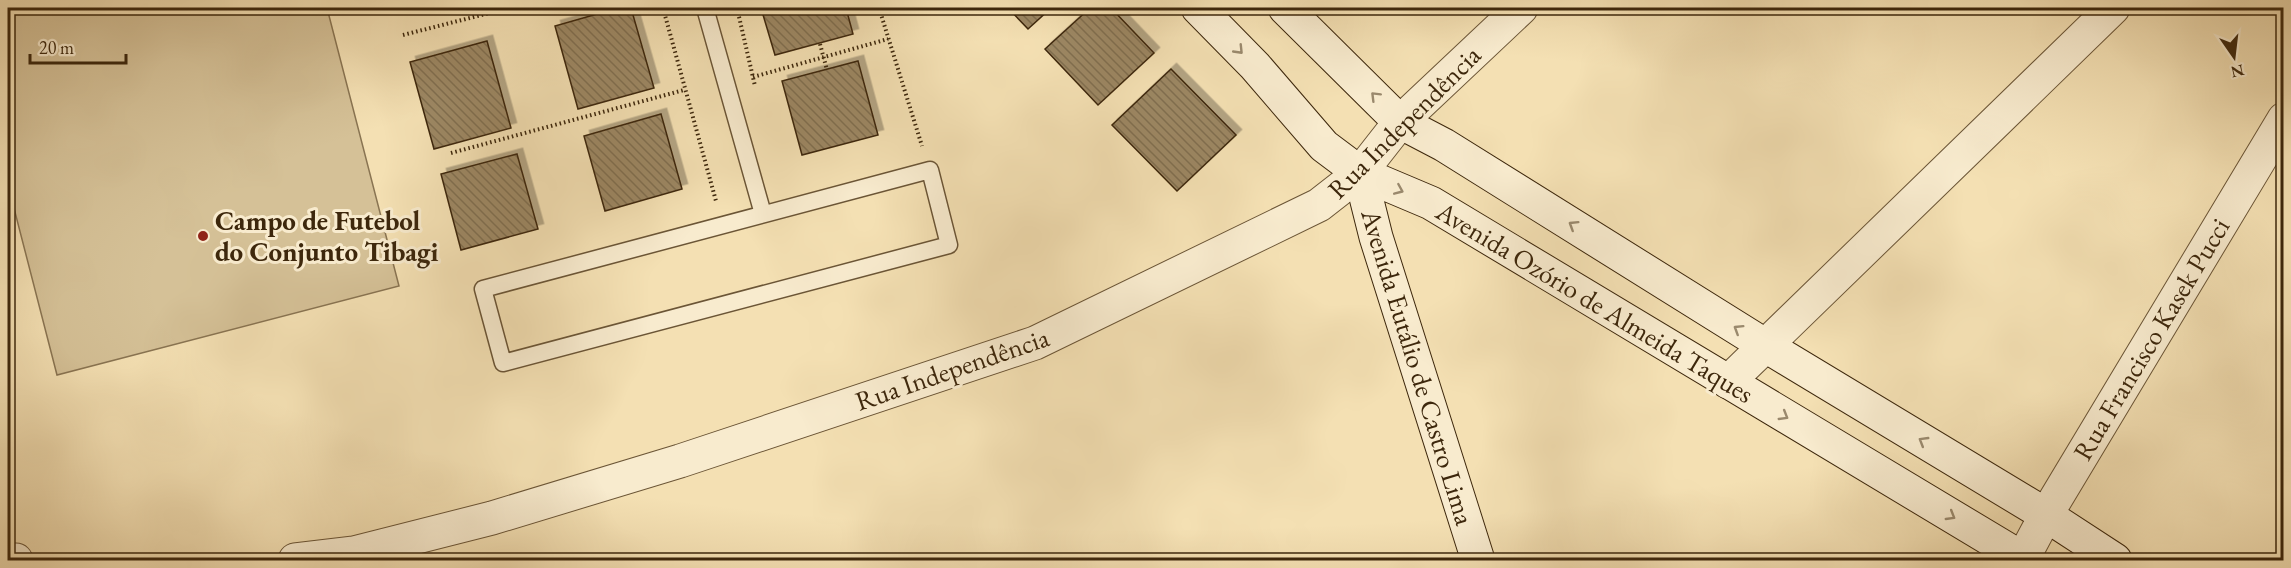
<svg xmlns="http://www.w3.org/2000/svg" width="2291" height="568" viewBox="0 0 2291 568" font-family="'EB Garamond',serif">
	<defs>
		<pattern id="building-back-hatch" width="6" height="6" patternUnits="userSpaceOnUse" patternTransform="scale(1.5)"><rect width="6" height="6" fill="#9c8763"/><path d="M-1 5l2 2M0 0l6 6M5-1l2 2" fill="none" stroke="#806e50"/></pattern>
		<filter id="shadow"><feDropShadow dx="5.5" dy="-5.5" stdDeviation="0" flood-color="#0004"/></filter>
	</defs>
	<rect width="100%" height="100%" fill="#f4e0b3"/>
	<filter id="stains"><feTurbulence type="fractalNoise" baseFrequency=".00333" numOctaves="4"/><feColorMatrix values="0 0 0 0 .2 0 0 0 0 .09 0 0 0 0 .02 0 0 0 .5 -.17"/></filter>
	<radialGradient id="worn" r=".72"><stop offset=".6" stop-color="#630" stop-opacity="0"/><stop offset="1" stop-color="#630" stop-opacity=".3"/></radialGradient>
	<path fill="#d5c197" stroke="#897452" stroke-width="1.5" d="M8,8H327L399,286L57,375L8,185Z"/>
	<path fill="url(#building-back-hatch)" stroke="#3d270c" stroke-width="1.5" filter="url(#shadow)" d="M618,8H631L654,88L578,109L555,26Z
		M761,8H846L853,34L775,55Z
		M1008,8H1051L1028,29Z
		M1090,8H1111L1154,53L1098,105L1045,49Z
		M487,41L511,128L434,149L410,62Z
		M858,61L878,135L802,155L782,81Z
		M1171,69L1236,135L1177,191L1112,125Z
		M661,114L682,189L605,211L584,136Z
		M517,154L538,229L461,250L441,174Z"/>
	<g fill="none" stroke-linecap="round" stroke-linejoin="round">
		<defs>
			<path id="lane" d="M705,8L763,214
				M930,170L949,245L503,363L483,289Z"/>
			<path id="street" d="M1728,382L2113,8
				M8,560H16
				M295,560L354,553L492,518L680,461L1035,343L1319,205L1360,173L1400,122L1521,8
				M2022,560L2046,515L2284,119"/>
			<path id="secondary" d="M1198,8L1255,66L1324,146L1360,173L1431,203L2025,560
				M1285,8L1400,122L1444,145L1766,346L2046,515L2115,560
				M1360,173L1376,237L1478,560"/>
		</defs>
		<use href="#lane" stroke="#6b5536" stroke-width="19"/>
		<use href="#street" stroke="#6b5536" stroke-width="35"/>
		<use href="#secondary" stroke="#3d270c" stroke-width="35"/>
		<path stroke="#3d270c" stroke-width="4" stroke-dasharray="1.5 3" stroke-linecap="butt" d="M663,8L716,201
			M737,8L755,86
			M879,8L922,146
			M403,35L509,8
			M820,44L827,70
			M753,77L888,39
			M451,153L684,90"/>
		<use href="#lane" stroke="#f8ebce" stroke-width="16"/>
		<use href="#street" stroke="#f8ebce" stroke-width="33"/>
		<use href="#secondary" stroke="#f8ebce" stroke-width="33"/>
	</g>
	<defs><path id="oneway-chevron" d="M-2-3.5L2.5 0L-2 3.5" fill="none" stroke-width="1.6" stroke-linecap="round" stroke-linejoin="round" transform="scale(1.5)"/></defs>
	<g stroke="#9a896d">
		<use href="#oneway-chevron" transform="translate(1239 50) rotate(46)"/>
		<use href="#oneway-chevron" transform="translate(1375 96) rotate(-135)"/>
		<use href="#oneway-chevron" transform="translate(1399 190) rotate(23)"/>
		<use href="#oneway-chevron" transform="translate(1573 225) rotate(-148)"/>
		<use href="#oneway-chevron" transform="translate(1738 329) rotate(-148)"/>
		<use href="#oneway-chevron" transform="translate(1784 416) rotate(31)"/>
		<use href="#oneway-chevron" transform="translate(1923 441) rotate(-149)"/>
		<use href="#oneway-chevron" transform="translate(1951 516) rotate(31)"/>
	</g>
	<circle fill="#8f2418" stroke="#f8ebce" stroke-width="2" cx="203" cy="236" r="6"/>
	<g text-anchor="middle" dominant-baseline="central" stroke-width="6" stroke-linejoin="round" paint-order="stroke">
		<g font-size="27" fill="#3d270c" stroke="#f8ebce">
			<text transform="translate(1404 122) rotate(-45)">Rua Independência</text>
			<text transform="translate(1595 302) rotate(31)">Avenida Ozório de Almeida Taques</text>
			<text transform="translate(2151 339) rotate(-59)">Rua Francisco Kasek Pucci</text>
			<text transform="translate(1418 367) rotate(73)">Avenida Eutálio de Castro Lima</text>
			<text transform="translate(952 369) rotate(-19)">Rua Independência</text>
		</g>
		<g font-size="27" font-weight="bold" fill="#3d270c" stroke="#f8ebce" text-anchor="start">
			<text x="215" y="220">Campo de Futebol<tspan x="215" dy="31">do Conjunto Tibagi</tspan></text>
		</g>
	</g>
	<rect width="2291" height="568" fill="none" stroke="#f4e0b3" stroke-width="30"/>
	<rect x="9" y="9" width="2273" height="550" fill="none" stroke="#3d270c" stroke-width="3"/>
	<rect x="15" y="15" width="2261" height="538" fill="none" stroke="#3d270c" stroke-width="1.5"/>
	<g transform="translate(2234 57) rotate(166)" stroke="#f8ebce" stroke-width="4.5" paint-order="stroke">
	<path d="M0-4.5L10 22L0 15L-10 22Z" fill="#3d270c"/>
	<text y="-9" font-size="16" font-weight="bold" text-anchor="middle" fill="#3d270c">N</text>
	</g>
	<path d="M30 54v9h96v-9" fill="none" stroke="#3d270c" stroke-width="3"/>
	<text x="39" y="54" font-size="18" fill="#3d270c" stroke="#f8ebce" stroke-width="4.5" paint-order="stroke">20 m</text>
	<rect width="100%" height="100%" filter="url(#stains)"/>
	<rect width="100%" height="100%" fill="url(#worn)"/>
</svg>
